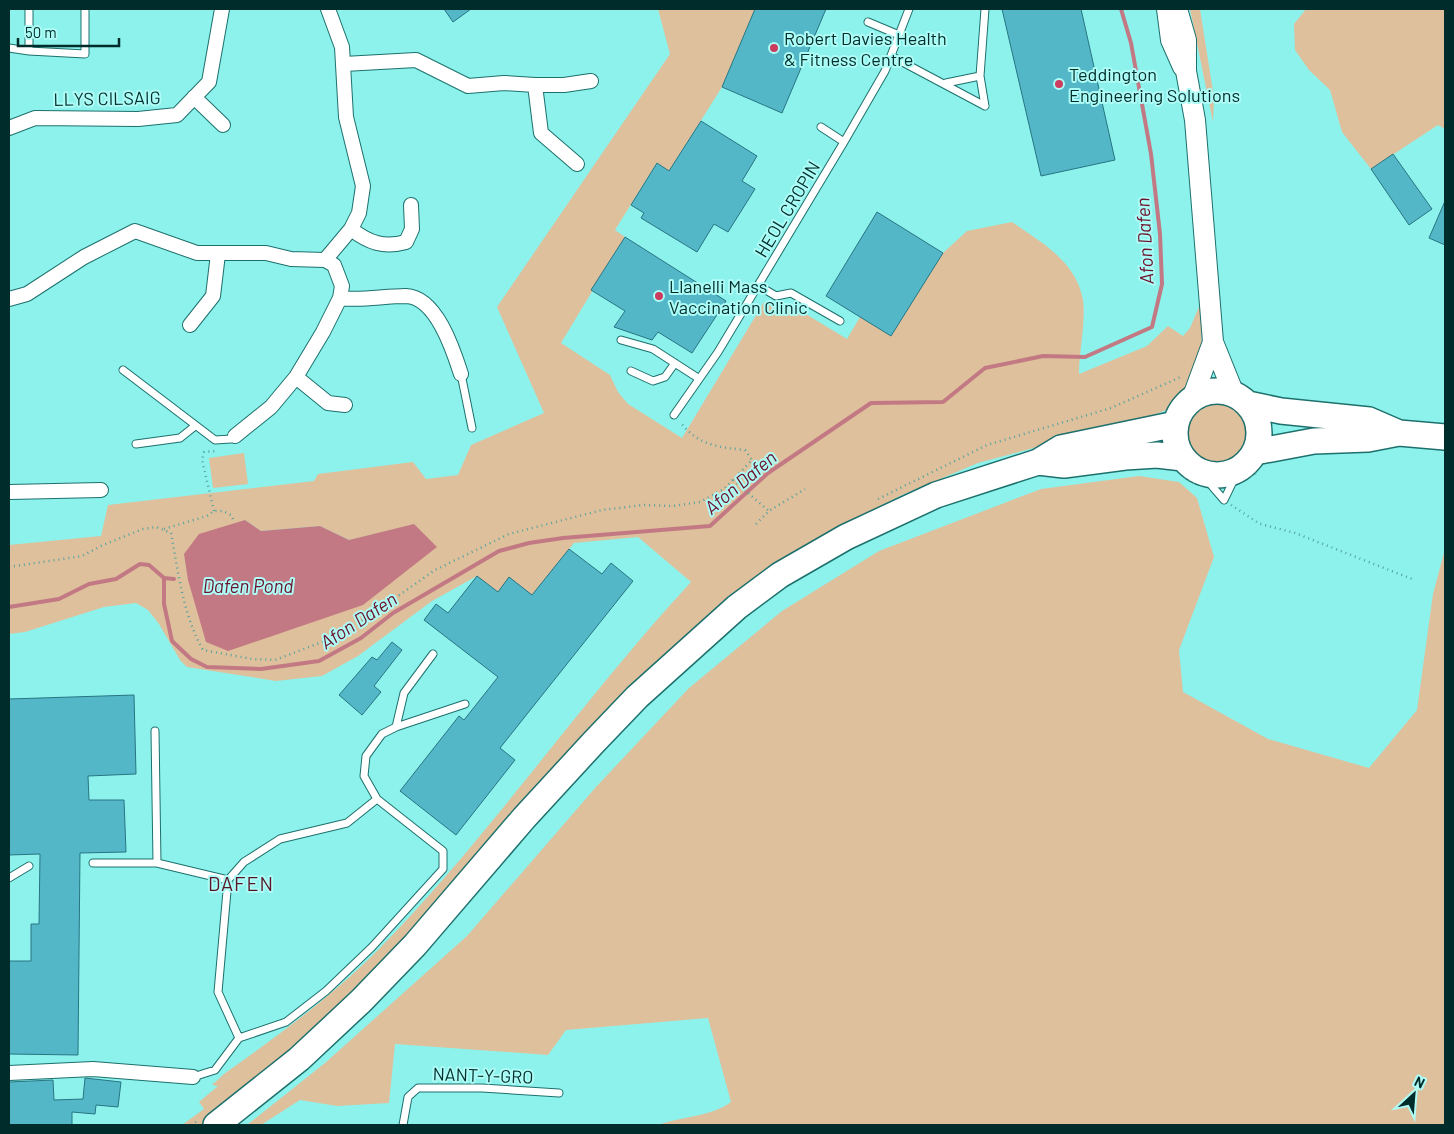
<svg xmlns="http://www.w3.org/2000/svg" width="1454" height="1134" viewBox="0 0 1454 1134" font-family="Barlow,sans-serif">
	<rect width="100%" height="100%" fill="#8df2ec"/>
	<path fill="#dfc09c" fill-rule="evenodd" d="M658,9H755L722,87L669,171L656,164L615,230L625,237L561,343L610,375L618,392L628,404L682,438L764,302L778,310L786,309L791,305L847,339L860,317L891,336L943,253L967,231L1012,222C1042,243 1076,261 1083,300C1086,322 1079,351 1079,374L1147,346L1168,326L1183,336L1190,328L1201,302L1202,354L1188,384L1169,409L1148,417L978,463L900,496L831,532L703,622L660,659L546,780L356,993L260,1080L201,1125H182L204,1109L199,1102L218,1086L212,1085L224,1074C277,1036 330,998 377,951C490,836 581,701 691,582L638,537L574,543L532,595L509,578L498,592L477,576L432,601L358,656L322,676L276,681L187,667L180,660L159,624L148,610L136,603L104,607L25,632L9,634V545L101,536L108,505L314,481L318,474L413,462L426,479L458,475L471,445L544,413L497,307L670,54ZM245,520L261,531L320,526L349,540L414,524L188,580Z
		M1190,9H1200L1214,98L1213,122Z
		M1306,9H1445V129L1438,125L1371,169L1342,132L1330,90L1309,70L1295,50L1294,24Z
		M1187 432a31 31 0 1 1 62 0a31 31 0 1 1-62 0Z
		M244,453L248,484L213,488L209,458Z
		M1139,476L1179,482L1197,498L1214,557L1179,650L1183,692L1268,739L1369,768L1417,710L1433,594L1445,549V1125H658C683,1116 710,1117 731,1102L708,1018L566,1030L548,1055L395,1044L389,1103L337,1106L300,1100L261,1125H247L325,1063L467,936L596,787L689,688L782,611L879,551L1041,489Z"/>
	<path fill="#c27983" d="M245,520L261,531L320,526L349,540L414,524L437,547L363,605L228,651L206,642L188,580L184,554L199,534Z"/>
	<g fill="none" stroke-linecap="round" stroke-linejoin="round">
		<path stroke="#c27983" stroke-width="4" d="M164,578V604L172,641L191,659L207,667L261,669L319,661L361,638L393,613L499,551L529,543L563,538L710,526L768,473L871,403L943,402L985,368L1043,356L1085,357L1152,327L1162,284L1160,234L1151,154L1131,43L1121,9
			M164,578L174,579
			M9,607L59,599L89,584L116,579L140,564L149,565L164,578"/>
	</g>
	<path fill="#54b7c8" stroke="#277582" d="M444,9H471L453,22Z
		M755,9H826L782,113L722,87Z
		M1002,9H1081L1115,160L1041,176Z
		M701,121L757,156L742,181L755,189L728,232L714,224L697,252L641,218L644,213L631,205L657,163L669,171Z
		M1393,154L1432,209L1409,225L1371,169Z
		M1445,201V245L1429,238Z
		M877,212L943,253L891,336L826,296Z
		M625,237L726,301L692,353L658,332L652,340L614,327L625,311L591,290Z
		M569,549L602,574L611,563L633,581L500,748L515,760L456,835L400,791L459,716L464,720L498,677L424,620L436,604L448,613L477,576L498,592L509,577L532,595Z
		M392,642L402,650L374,686L381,692L362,715L339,695L372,657L377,660Z
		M134,695L136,774L88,776L89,800H124L126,852L80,853L78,1055L9,1054V961H31V924H39L40,854L9,855V699Z
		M85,1078L121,1082L118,1107L96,1105L95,1114L72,1112V1125H9V1082L53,1080L54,1100L83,1099Z"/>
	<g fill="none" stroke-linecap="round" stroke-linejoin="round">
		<defs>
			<path id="lane" d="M868,22L899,35
				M9,48L29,51V9
				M29,51L85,54V9
				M891,56L985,106
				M980,76L985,106
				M946,83L980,76L985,9
				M821,127L844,142
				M759,286L776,296L791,293L840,321
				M621,340L653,349L698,378
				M123,370L215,440L231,439L235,436
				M631,371L653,381L665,377L675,363
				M461,374L472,428
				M674,415L718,352L844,142L885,71L909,9
				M136,444L180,438L195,426
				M1200,472L1224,500L1239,469
				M396,727L404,693L433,654
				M155,731L157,863
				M93,863H157L228,880
				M9,878L29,866
				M239,1038L218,992L228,880L244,862L280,839L347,823L377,799
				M193,1077L215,1070L239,1038L286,1022L326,991L372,947L443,869V851L377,799L364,776L366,756L382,734L396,727L465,704
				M403,1125L408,1097L418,1088H482L559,1093"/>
			<path id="street" d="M344,64L416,60L468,86L504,83L535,85L541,133L577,164
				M535,85H564L591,81
				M194,97L223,125
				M9,128L35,118L138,119L177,115L209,82L222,9
				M351,229C369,243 384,248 406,242L412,229L411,205
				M325,260L351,229L359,213L363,186L346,117L342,47L328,9
				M340,298L323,332L296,377L328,403L345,405
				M9,299L27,294L84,257L135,231L197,253H266L291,259L325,260L334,265L342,286L340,298C362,301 383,296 406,296C436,297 453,349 461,374
				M190,325L213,296L218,254
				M235,436L271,407L296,377
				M9,492L101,490
				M9,1073L93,1069L193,1077"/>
			<path id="secondary" d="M1167,9L1171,40L1183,67
				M1177,9L1186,40V71L1195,120L1213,342L1234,394
				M1192,399L1213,342"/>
			<path id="highway" d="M1175 433a42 42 0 1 1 84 0a42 42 0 1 1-84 0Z
				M1248,404L1281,411L1369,420L1399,433
				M1255,452L1314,441L1368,439L1399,433L1445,437
				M1038,462L1064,465L1125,457L1157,455L1183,458
				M216,1125L299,1059L361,1001L415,945L524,818L593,743L637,697L737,607L780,575L846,537L936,495L1038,462L1061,448L1176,424"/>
		</defs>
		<use href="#lane" stroke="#1d706c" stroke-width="9"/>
		<use href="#street" stroke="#1d706c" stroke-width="16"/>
		<use href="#secondary" stroke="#1d706c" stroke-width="22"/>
		<use href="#highway" stroke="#1d706c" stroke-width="28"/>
		<path stroke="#54a29e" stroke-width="2.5" stroke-dasharray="1 4" stroke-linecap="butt" d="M1185,477L1197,485
			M1246,478L1259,472
			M733,480L769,511
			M878,499L987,445L1111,408L1183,376
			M1231,505L1260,524L1295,533L1412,579
			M214,511L202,460L204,452L216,451
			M756,524L769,511L805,489
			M164,529L207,516L214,511H223L231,515L234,521
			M9,567L82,556L103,545L143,529L156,527L171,533C178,571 183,615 203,650L252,659L275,660L322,642L368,617L435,570L509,534L602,510L643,505L673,506L700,502L724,489L752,460L745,450C718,447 699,446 680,422
			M191,1125L197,1121"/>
		<use href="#lane" stroke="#fff" stroke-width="7"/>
		<use href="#street" stroke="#fff" stroke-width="14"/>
		<use href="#secondary" stroke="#fff" stroke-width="20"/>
		<use href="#highway" stroke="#fff" stroke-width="25"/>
	</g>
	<g fill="#cb3c5f" stroke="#aefcf6" stroke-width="2">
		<circle cx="774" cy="48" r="5"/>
		<circle cx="1059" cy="84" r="5"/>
		<circle cx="659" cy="296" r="5"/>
	</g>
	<g text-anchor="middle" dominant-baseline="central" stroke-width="4" stroke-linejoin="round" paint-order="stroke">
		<g font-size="18" fill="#002d2b" stroke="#aefcf6" text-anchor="start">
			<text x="784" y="38">Robert Davies Health<tspan x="784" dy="21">&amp; Fitness Centre</tspan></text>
			<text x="1069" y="74">Teddington<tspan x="1069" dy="21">Engineering Solutions</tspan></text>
			<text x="669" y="286">Llanelli Mass<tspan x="669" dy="21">Vaccination Clinic</tspan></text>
		</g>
		<g font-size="18" fill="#002d2b" stroke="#aefcf6">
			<text transform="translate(107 98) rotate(-1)">LLYS CILSAIG</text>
			<text transform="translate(787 209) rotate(-59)">HEOL CROPIN</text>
			<text transform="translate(483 1075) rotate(2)">NANT-Y-GRO</text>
		</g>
		<g font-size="19" font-style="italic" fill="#6c132c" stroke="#aefcf6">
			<text transform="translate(1144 241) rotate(-93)">Afon Dafen</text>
			<text transform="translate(740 482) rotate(-40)">Afon Dafen</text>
			<text x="248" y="585">Dafen Pond</text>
			<text transform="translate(358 620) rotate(-33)">Afon Dafen</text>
		</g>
		<g font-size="20" letter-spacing="1" fill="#591425" stroke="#aefcf6">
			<text x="241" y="883">DAFEN</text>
		</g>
	</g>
	<rect width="1454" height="1134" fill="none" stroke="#002d2b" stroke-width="20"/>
	<g transform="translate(1414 1094) rotate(26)" stroke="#aefcf6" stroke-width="4" paint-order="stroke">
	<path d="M0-4L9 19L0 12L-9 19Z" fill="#002d2b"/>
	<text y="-8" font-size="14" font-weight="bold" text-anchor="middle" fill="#002d2b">N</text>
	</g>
	<path d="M18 38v8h101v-8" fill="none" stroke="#002d2b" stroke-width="2.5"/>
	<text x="25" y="38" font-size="15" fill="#002d2b" stroke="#aefcf6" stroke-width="4" paint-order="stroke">50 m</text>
</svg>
